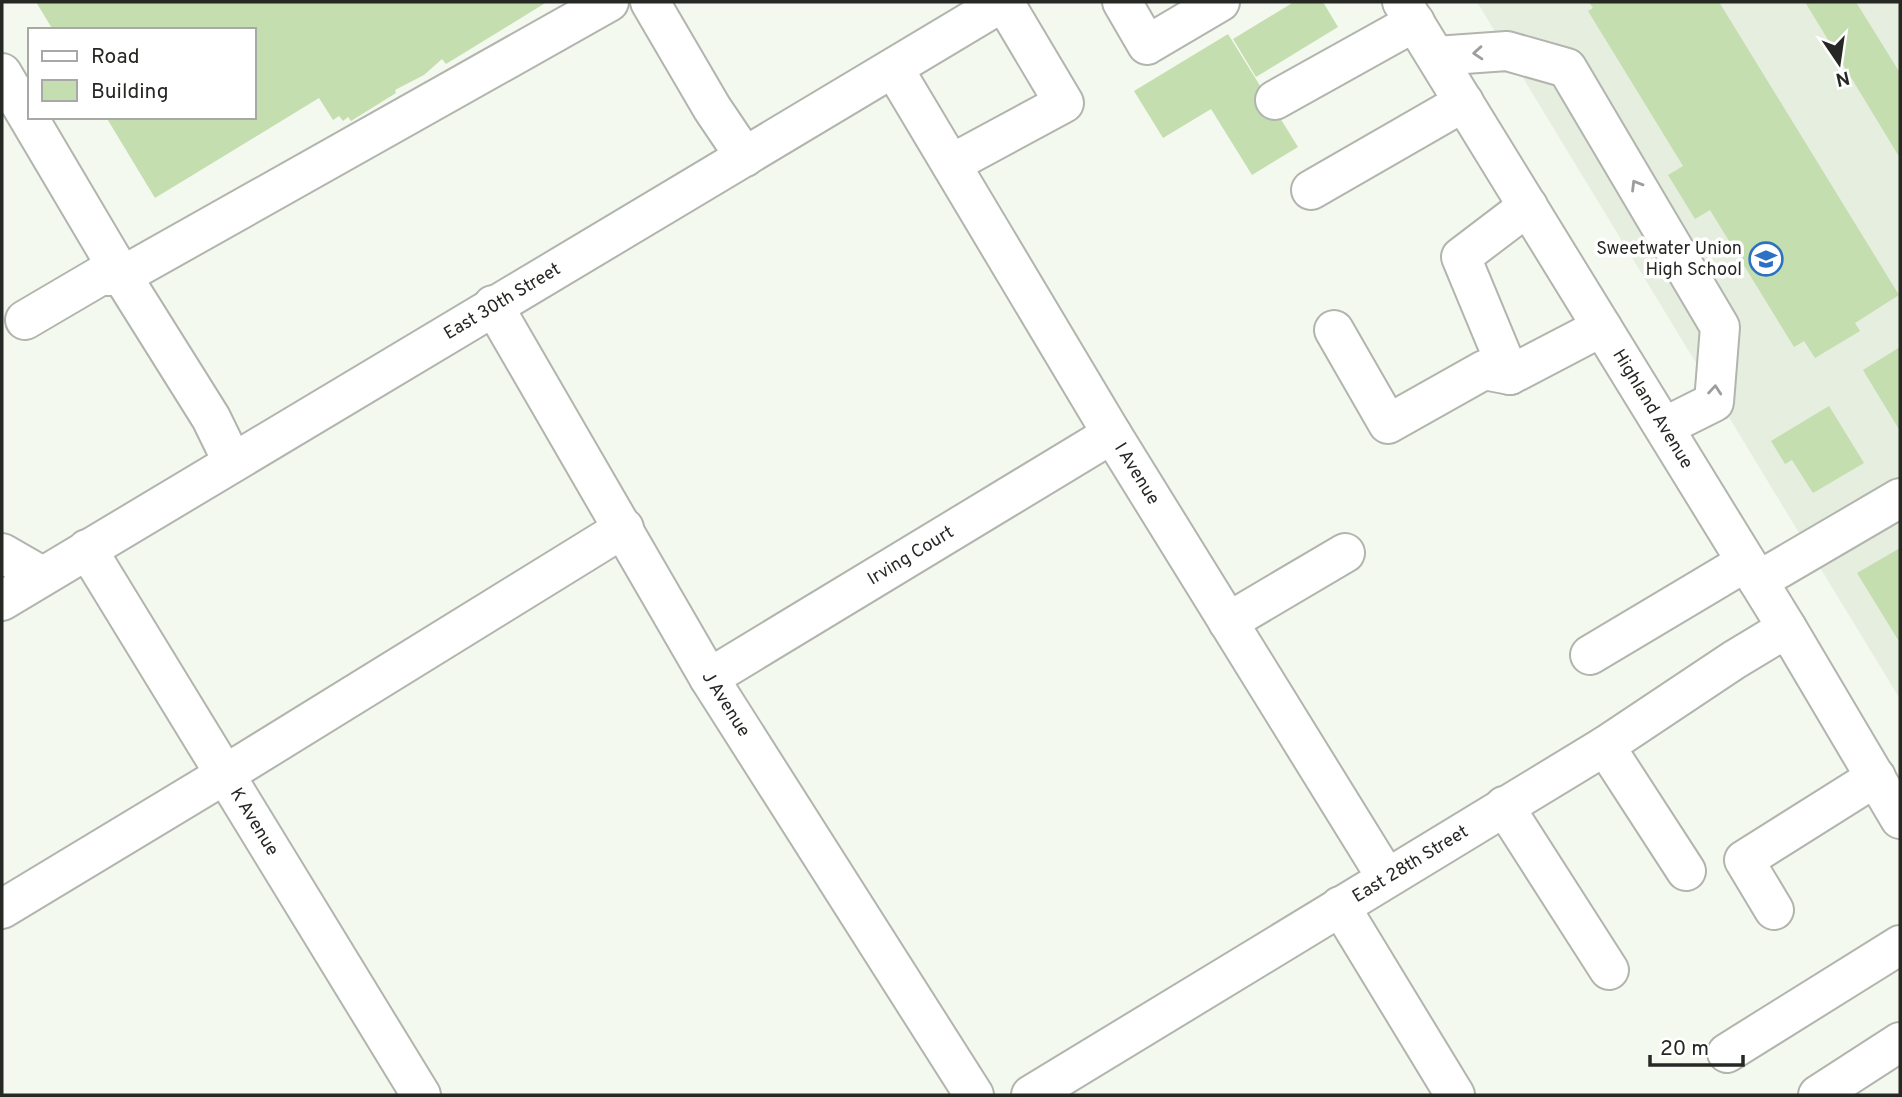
<svg xmlns="http://www.w3.org/2000/svg" width="1902" height="1097" viewBox="0 0 1902 1097" font-family="Overpass,sans-serif">
	<rect width="100%" height="100%" fill="#f4f9f0"/>
	<path fill="#e5eedf" d="M1477,2H1900V699L1833,589Z"/>
	<path fill="#c4deaf" d="M36,2H547L446,64L442,59L424,75L395,90L396,93L351,121L348,117L343,121L339,116L333,120L319,98L155,198L106,117H254V30H53Z
		M1294,2H1323L1338,27L1256,77L1233,39Z
		M1589,2H1719L1899,295L1855,323L1860,331L1815,358L1804,341L1794,347L1710,210L1695,219L1668,175L1683,166L1588,11L1593,8Z
		M1805,2H1856L1900,73V158Z
		M1228,34L1298,147L1252,175L1211,109L1163,138L1134,91Z
		M1900,347V431L1863,370Z
		M1829,406L1864,463L1813,493L1792,460L1785,464L1771,441Z
		M1900,548V643L1857,573Z"/>
	<g fill="none" stroke-linecap="round" stroke-linejoin="round">
		<defs>
			<g id="minor">
				<path d="M650,2L712,108L745,157"/>
				<path d="M1122,2L1147,45L1220,2"/>
				<path d="M1436,56L1507,51L1567,68L1720,327L1714,402L1664,427"/>
				<path id="s1" d="M894,69L1112,434L1386,877"/>
				<path d="M2,73L122,276L211,418L232,461"/>
				<path d="M1275,100L1415,22"/>
				<path d="M951,164L1064,103L1004,2"/>
				<path d="M1311,190L1464,102"/>
				<path d="M1528,206L1461,257L1510,375L1602,327"/>
				<path id="s2" d="M493,305L709,678L974,1095"/>
				<path d="M25,320L100,276H122L609,2"/>
				<path d="M1334,330L1388,424L1484,370L1510,375"/>
				<path id="s3" d="M87,549L421,1095"/>
				<path d="M2,553L42,576"/>
				<path d="M1758,581L1900,498"/>
				<path d="M1228,622L1345,553"/>
				<path d="M1590,655L1746,562"/>
				<path id="s4" d="M709,678L1112,434"/>
				<path d="M1605,746L1686,871"/>
				<path d="M1504,806L1609,970"/>
				<path d="M1340,906L1455,1095"/>
				<path d="M2,909L224,775L624,528"/>
				<path d="M1774,910L1744,860L1876,777"/>
				<path d="M1727,1053L1900,945"/>
				<path id="s5" d="M1031,1095L1605,746L1734,660L1787,628"/>
				<path d="M1818,1095L1900,1042"/>
			</g>
			<g id="major">
				<path id="s6" d="M1402,2L1787,628L1900,819"/>
				<path id="s7" d="M2,601L1003,2"/>
			</g>
		</defs>
		<use href="#minor" stroke="#b1b5ad" stroke-width="42"/>
		<use href="#major" stroke="#b1b5ad" stroke-width="42"/>
		<use href="#minor" stroke="#fff" stroke-width="38"/>
		<use href="#major" stroke="#fff" stroke-width="38"/>
	</g>
	<defs><path id="oneway-chevron" d="M-2-3.5L2.5 0L-2 3.5" fill="none" stroke-width="1.6" stroke-linecap="round" stroke-linejoin="round" transform="scale(1.75)"/></defs>
	<g stroke="#9d9e9c">
		<use href="#oneway-chevron" transform="translate(1478 53) rotate(176)"/>
		<use href="#oneway-chevron" transform="translate(1636 185) rotate(-121)"/>
		<use href="#oneway-chevron" transform="translate(1715 390) rotate(-85)"/>
	</g>
	<defs>
		<symbol id="school-ring" viewBox="-11 -11 22 22"><circle r="9.5" fill="#fff" stroke="#2b72c3" stroke-width="1.5"/><path d="M0-5L7-2L0 1L-7-2ZM-4 1L0 2.5L4 1V4Q0 6-4 4Z" fill="#2b72c3"/></symbol>
	</defs>
	<g fill-rule="evenodd">
		<use href="#school-ring" x="1747" y="240" width="38" height="38"/>
	</g>
	<g text-anchor="middle" dominant-baseline="central" stroke-width="7" stroke-linejoin="round" paint-order="stroke">
		<g font-size="18" fill="#262824" stroke="#fff" text-anchor="end">
			<text x="1742" y="249">Sweetwater Union<tspan x="1742" dy="21">High School</tspan></text>
		</g>
		<g font-size="18" fill="#262824" stroke="#fff">
			<text stroke="none"><textPath href="#s7" startOffset="583">East 30th Street</textPath></text>
			<text stroke="none"><textPath href="#s6" startOffset="478">Highland Avenue</textPath></text>
			<text stroke="none"><textPath href="#s1" startOffset="472">I Avenue</textPath></text>
			<text stroke="none"><textPath href="#s4" startOffset="236">Irving Court</textPath></text>
			<text stroke="none"><textPath href="#s2" startOffset="462">J Avenue</textPath></text>
			<text stroke="none"><textPath href="#s3" startOffset="320">K Avenue</textPath></text>
			<text stroke="none"><textPath href="#s5" startOffset="444">East 28th Street</textPath></text>
		</g>
	</g>
	<rect width="1902" height="1097" fill="none" stroke="#262824" stroke-width="7"/>
	<rect x="28" y="28" width="228" height="91" fill="#ffffff" stroke="#a8a9a7" stroke-width="2"/>
	<rect x="42" y="51" width="35" height="10" fill="#ffffff" stroke="#a8a9a7" stroke-width="2"/>
	<text x="91" y="63" font-size="21" fill="#262824">Road</text>
	<rect x="42" y="80" width="35" height="21" fill="#c4deaf" stroke="#a8a9a7" stroke-width="2"/>
	<text x="91" y="98" font-size="21" fill="#262824">Building</text>
	<g transform="translate(1839 63) rotate(167)" stroke="#ffffff" stroke-width="5" paint-order="stroke">
	<path d="M0-5L12 26L0 18L-12 26Z" fill="#262824"/>
	<text y="-10" font-size="19" font-weight="bold" text-anchor="middle" fill="#262824">N</text>
	</g>
	<path d="M1650 1055v10h93v-10" fill="none" stroke="#262824" stroke-width="3.5"/>
	<text x="1660" y="1055" font-size="21" fill="#262824" stroke="#ffffff" stroke-width="5" paint-order="stroke">20 m</text>
</svg>
